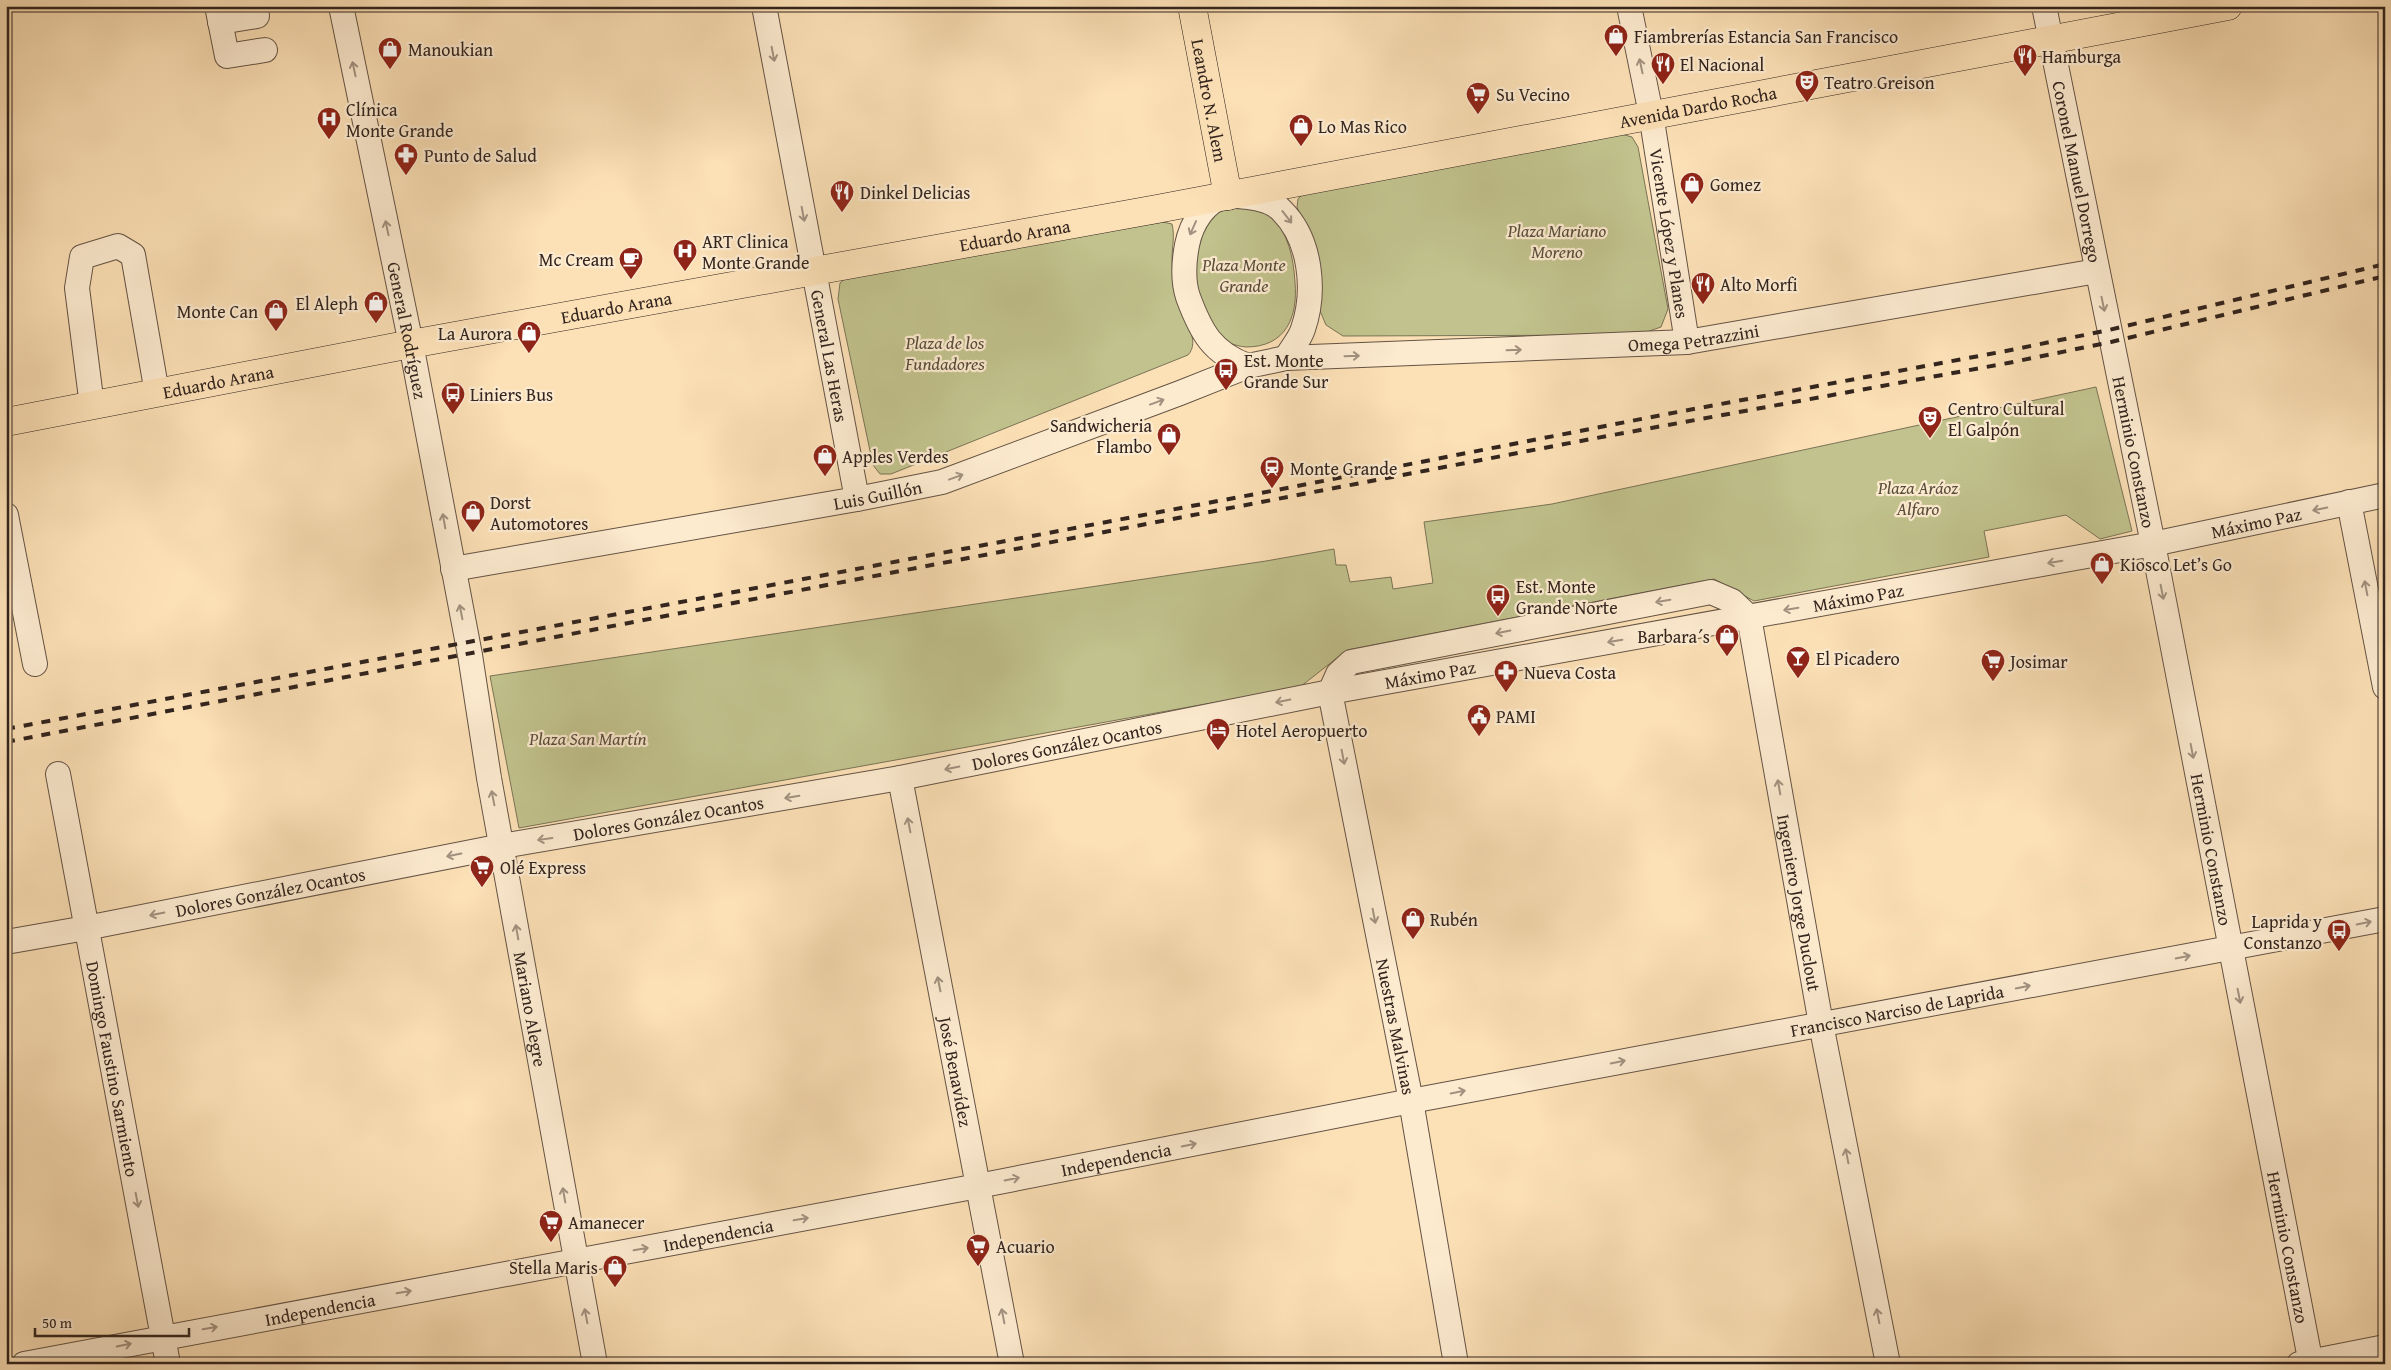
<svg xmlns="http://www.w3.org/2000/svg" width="2391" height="1370" viewBox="0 0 2391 1370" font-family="'Gentium Book Plus',serif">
	<rect width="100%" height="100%" fill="#fce0b6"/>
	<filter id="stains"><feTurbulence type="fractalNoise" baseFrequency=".004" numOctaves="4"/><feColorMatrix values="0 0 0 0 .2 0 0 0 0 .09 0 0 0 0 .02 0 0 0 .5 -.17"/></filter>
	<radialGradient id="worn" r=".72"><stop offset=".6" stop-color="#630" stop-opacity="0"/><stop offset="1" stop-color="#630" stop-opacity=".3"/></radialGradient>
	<path fill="#c1c28d" stroke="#7a7356" d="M1614,132L1632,137L1638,147L1668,309L1661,327L1638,335L1343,336L1326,325L1318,306L1308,234L1297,207L1298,199L1305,191Z
		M1232,204L1273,215C1288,237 1293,254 1295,282C1298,317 1286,347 1246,347C1234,346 1223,341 1216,332C1204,317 1199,298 1196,279C1195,272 1192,260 1193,253C1196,240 1205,226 1210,214Z
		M1163,222L1172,224C1175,236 1172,247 1172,259C1172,273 1175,292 1179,305C1184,320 1201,341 1188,355L891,474H880L873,465L838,299L840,283L852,272Z
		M2096,387L2132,531L2100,539L2066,515L1984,531L1989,557L1754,601L1714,579L1347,650L1300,687L519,828L490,676L1266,561L1334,549L1336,565H1346L1350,582L1391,577L1393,589L1433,583L1424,522L1552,504Z"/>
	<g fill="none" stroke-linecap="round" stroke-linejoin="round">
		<defs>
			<g id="minor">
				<path d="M217,6L227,56L265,50"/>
				<path id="s1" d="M341,6L411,344L470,655L489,778L595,1364"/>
				<path id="s2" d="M764,6L857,499"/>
				<path id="s3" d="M1629,6L1651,114L1687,342"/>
				<path id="s4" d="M2044,6L2153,544L2311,1364"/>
				<path d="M220,22L257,16"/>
				<path d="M1248,366C1212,353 1201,332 1188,297C1183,282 1184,261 1187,245C1191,225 1205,198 1229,196C1235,195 1242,197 1248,197C1259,198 1274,202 1282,211C1311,240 1316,291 1303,329C1300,339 1291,349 1286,358"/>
				<path d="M92,406L77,288L82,257L118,246L133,255L157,393"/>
				<path d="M2349,502L2385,687"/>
				<path d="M6,515L35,664"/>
				<path id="s5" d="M453,569L857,499L942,482L1180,393L1248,366L1286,358L1687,342L2097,271"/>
				<path id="s6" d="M1749,617L1821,1024L1888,1364"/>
				<path id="s7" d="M1330,692L1411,1101L1456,1364"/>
				<path d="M1330,692L1338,674L1351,662L1711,592L1732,601L1749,617"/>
				<path id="s8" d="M58,774L168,1364"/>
				<path id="s9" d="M900,778L1012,1364"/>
				<path id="s10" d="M6,942L86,928L502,846L900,778L1330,692L2153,544L2385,495"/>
				<path id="s11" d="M24,1364L978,1186L1411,1101L2385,919"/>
				<path d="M2299,1364L2385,1347"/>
			</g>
			<g id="major">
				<path id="s12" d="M1192,6L1228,196"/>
				<path id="s13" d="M6,422L411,344L1157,209L2228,6"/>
			</g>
		</defs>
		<use href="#minor" stroke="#645344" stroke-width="26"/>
		<use href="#major" stroke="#32241e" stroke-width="29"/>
		<use href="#minor" stroke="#fdebd0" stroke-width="24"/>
		<use href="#major" stroke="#fce0b6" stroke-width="28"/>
		<path stroke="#32241e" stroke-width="4" stroke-dasharray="9 9" stroke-linecap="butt" d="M6,729L1282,489L1667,414L2006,351L2109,330L2385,264
			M6,742L1591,439L2008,363L2111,342L2385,276"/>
	</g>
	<defs><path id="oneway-shaft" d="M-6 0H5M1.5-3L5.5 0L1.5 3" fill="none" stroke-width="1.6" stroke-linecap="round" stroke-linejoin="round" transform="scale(1.25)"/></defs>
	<g stroke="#a29180">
		<use href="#oneway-shaft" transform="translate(773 54) rotate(79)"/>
		<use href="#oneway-shaft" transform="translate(1641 66) rotate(-102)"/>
		<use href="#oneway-shaft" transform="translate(354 69) rotate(-102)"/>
		<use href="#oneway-shaft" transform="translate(803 214) rotate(79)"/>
		<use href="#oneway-shaft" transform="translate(1287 217) rotate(52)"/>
		<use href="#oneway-shaft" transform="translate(387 228) rotate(-102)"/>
		<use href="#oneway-shaft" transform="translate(1193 228) rotate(114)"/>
		<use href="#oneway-shaft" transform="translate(2103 304) rotate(78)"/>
		<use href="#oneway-shaft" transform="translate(1514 350) rotate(-2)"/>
		<use href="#oneway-shaft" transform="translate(1352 356) rotate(-2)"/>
		<use href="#oneway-shaft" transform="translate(1157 402) rotate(-20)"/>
		<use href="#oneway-shaft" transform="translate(956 477) rotate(-20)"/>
		<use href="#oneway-shaft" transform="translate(2320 509) rotate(168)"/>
		<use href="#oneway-shaft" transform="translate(444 521) rotate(-100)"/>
		<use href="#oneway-shaft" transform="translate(2055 562) rotate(170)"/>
		<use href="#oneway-shaft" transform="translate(2366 588) rotate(-101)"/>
		<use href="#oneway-shaft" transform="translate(2162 592) rotate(79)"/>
		<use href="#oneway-shaft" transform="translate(1663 601) rotate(170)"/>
		<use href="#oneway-shaft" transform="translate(1791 609) rotate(170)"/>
		<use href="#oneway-shaft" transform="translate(461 612) rotate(-101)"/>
		<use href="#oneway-shaft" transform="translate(1503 632) rotate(169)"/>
		<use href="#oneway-shaft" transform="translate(1615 641) rotate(170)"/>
		<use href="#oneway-shaft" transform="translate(1283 701) rotate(169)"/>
		<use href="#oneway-shaft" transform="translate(2192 751) rotate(79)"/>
		<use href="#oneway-shaft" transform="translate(1343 757) rotate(79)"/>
		<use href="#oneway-shaft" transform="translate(952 768) rotate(169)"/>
		<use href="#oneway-shaft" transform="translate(1779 787) rotate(-100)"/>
		<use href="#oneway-shaft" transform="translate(792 797) rotate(170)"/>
		<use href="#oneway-shaft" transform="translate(493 798) rotate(-101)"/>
		<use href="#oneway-shaft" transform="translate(909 825) rotate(-101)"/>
		<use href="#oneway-shaft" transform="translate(545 839) rotate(172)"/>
		<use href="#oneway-shaft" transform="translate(454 855) rotate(169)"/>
		<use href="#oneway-shaft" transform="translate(157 914) rotate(169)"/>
		<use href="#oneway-shaft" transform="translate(1374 916) rotate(79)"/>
		<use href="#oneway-shaft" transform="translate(2364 923) rotate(-11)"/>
		<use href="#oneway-shaft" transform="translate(517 932) rotate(-100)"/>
		<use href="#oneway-shaft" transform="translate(2183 957) rotate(-11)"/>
		<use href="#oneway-shaft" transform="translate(939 984) rotate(-101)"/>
		<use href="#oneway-shaft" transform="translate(2023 987) rotate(-11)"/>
		<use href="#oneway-shaft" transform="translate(2239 996) rotate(79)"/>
		<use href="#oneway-shaft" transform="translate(1618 1062) rotate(-11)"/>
		<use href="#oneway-shaft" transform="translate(1458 1092) rotate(-11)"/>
		<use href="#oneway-shaft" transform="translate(1189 1145) rotate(-11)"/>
		<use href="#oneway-shaft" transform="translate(1847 1156) rotate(-101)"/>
		<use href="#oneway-shaft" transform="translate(1012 1179) rotate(-11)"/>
		<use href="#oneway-shaft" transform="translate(564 1195) rotate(-100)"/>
		<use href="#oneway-shaft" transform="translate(137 1200) rotate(79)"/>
		<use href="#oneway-shaft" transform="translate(801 1219) rotate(-10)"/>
		<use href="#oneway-shaft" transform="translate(641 1249) rotate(-10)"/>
		<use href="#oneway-shaft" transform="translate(404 1292) rotate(-10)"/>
		<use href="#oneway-shaft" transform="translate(586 1316) rotate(-101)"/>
		<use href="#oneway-shaft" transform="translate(1003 1316) rotate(-101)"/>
		<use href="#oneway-shaft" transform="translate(1878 1316) rotate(-101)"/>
		<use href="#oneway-shaft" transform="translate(210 1328) rotate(-10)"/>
		<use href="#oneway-shaft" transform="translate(124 1345) rotate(-11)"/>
	</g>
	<defs>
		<symbol id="shop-pin" viewBox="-11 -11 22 30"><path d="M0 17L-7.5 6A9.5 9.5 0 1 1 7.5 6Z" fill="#8f2418" stroke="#fdebd0"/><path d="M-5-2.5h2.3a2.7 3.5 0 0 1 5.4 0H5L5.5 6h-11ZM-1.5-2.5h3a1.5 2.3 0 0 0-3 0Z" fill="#fff"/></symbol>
		<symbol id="restaurant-pin" viewBox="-11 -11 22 30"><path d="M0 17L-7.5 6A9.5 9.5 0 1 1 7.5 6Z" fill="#8f2418" stroke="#fdebd0"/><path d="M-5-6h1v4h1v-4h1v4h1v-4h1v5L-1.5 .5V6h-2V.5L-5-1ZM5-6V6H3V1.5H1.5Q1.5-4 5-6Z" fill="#fff"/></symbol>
		<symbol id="theatre-pin" viewBox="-11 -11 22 30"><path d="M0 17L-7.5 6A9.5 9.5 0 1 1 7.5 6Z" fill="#8f2418" stroke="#fdebd0"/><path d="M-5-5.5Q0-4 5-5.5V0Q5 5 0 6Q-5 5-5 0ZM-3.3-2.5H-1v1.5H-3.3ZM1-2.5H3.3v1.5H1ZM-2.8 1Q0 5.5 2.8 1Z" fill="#fff"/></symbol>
		<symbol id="supermarket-pin" viewBox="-11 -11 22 30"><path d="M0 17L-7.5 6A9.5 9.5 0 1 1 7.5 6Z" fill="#8f2418" stroke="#fdebd0"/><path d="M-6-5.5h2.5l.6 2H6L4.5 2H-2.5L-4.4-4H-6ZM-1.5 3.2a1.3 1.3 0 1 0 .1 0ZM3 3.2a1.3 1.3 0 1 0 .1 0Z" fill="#fff"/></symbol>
		<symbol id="hospital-pin" viewBox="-11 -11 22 30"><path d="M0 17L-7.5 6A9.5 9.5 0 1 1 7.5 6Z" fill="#8f2418" stroke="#fdebd0"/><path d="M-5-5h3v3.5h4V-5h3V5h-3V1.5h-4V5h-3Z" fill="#fff"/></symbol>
		<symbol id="pharmacy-pin" viewBox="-11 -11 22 30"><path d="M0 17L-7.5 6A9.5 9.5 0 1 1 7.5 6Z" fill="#8f2418" stroke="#fdebd0"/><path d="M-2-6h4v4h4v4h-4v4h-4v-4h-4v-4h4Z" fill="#fff"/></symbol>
		<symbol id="cafe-pin" viewBox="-11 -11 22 30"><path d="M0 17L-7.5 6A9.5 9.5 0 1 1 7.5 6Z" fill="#8f2418" stroke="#fdebd0"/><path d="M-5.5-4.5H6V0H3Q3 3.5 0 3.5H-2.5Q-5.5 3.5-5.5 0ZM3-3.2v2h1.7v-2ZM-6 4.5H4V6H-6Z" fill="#fff"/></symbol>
		<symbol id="bus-pin" viewBox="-11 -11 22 30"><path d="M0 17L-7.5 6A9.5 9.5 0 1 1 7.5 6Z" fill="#8f2418" stroke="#fdebd0"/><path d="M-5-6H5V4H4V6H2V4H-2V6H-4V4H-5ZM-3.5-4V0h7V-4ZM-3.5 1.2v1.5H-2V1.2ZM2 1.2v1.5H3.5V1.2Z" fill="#fff"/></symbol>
		<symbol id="station-pin" viewBox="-11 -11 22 30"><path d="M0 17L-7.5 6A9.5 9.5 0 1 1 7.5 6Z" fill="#8f2418" stroke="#fdebd0"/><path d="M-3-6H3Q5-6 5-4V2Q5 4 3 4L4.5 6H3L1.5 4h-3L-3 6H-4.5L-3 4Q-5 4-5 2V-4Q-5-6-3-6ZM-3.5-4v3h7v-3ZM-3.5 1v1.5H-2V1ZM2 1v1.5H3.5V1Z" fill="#fff"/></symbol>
		<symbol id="bar-pin" viewBox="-11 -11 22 30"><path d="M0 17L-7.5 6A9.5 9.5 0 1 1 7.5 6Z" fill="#8f2418" stroke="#fdebd0"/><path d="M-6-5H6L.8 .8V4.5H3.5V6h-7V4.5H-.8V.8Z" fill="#fff"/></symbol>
		<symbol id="civic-pin" viewBox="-11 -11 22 30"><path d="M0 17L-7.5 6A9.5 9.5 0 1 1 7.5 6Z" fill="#8f2418" stroke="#fdebd0"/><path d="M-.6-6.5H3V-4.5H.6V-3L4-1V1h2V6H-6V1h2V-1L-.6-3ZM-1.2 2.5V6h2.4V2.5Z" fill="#fff"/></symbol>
		<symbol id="hotel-pin" viewBox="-11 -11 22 30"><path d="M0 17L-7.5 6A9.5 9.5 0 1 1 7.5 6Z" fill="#8f2418" stroke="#fdebd0"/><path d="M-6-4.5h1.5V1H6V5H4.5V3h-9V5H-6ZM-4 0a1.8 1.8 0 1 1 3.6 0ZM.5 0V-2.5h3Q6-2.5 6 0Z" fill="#fff"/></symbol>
	</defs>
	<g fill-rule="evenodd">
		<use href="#shop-pin" x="1602" y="22" width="28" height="38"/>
		<use href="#shop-pin" x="376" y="35" width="28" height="38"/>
		<use href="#restaurant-pin" x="2011" y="42" width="28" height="38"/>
		<use href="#restaurant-pin" x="1649" y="50" width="28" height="38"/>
		<use href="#theatre-pin" x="1793" y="68" width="28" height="38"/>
		<use href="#supermarket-pin" x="1464" y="80" width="28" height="38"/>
		<use href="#hospital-pin" x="315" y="105" width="28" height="38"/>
		<use href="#shop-pin" x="1287" y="112" width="28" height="38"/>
		<use href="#pharmacy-pin" x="392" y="141" width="28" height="38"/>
		<use href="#shop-pin" x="1678" y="170" width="28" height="38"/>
		<use href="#restaurant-pin" x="828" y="178" width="28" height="38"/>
		<use href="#hospital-pin" x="671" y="237" width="28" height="38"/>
		<use href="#cafe-pin" x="617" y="245" width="28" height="38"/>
		<use href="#restaurant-pin" x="1689" y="270" width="28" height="38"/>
		<use href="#shop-pin" x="362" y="289" width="28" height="38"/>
		<use href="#shop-pin" x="262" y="297" width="28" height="38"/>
		<use href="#shop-pin" x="515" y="319" width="28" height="38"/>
		<use href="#bus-pin" x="1212" y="356" width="28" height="38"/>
		<use href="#bus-pin" x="439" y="380" width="28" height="38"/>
		<use href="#theatre-pin" x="1916" y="404" width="28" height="38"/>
		<use href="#shop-pin" x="1155" y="421" width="28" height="38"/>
		<use href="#shop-pin" x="811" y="442" width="28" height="38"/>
		<use href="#station-pin" x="1258" y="454" width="28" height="38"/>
		<use href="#shop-pin" x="459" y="498" width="28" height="38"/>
		<use href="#shop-pin" x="2088" y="550" width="28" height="38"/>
		<use href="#bus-pin" x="1484" y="582" width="28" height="38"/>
		<use href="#shop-pin" x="1713" y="622" width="28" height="38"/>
		<use href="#bar-pin" x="1784" y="644" width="28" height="38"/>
		<use href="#supermarket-pin" x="1979" y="647" width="28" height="38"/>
		<use href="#pharmacy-pin" x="1492" y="658" width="28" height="38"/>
		<use href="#civic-pin" x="1465" y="702" width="28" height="38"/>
		<use href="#hotel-pin" x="1204" y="716" width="28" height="38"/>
		<use href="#supermarket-pin" x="468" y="853" width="28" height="38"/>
		<use href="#shop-pin" x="1399" y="905" width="28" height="38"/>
		<use href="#bus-pin" x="2325" y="917" width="28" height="38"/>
		<use href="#supermarket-pin" x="537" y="1208" width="28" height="38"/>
		<use href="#supermarket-pin" x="964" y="1232" width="28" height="38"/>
		<use href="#shop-pin" x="601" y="1253" width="28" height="38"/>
	</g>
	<g text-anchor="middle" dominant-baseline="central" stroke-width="4.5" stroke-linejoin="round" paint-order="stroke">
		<g font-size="18" fill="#32241e" stroke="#fdebd0" text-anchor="start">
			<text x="1634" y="36">Fiambrerías Estancia San Francisco</text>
			<text x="408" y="49">Manoukian</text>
			<text x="2042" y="56">Hamburga</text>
			<text x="1680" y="64">El Nacional</text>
			<text x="1824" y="82">Teatro Greison</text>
			<text x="1496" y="94">Su Vecino</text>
			<text x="346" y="109">Clínica<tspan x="346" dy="21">Monte Grande</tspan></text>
			<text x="1318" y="126">Lo Mas Rico</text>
			<text x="424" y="155">Punto de Salud</text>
			<text x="1710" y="184">Gomez</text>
			<text x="860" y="192">Dinkel Delicias</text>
			<text x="702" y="241">ART Clinica<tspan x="702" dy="21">Monte Grande</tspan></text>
			<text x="614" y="259" text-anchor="end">Mc Cream</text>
			<text x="1720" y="284">Alto Morfi</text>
			<text x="358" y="303" text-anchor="end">El Aleph</text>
			<text x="258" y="311" text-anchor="end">Monte Can</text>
			<text x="512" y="333" text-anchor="end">La Aurora</text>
			<text x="1244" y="360">Est. Monte<tspan x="1244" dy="21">Grande Sur</tspan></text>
			<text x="470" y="394">Liniers Bus</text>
			<text x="1948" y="408">Centro Cultural<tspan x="1948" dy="21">El Galpón</tspan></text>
			<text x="1152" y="425" text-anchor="end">Sandwicheria<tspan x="1152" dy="21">Flambo</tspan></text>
			<text x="842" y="456">Apples Verdes</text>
			<text x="1290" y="468">Monte Grande</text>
			<text x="490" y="502">Dorst<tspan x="490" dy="21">Automotores</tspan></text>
			<text x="2120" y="564">Kiosco Let’s Go</text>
			<text x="1516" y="586">Est. Monte<tspan x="1516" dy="21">Grande Norte</tspan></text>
			<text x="1710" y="636" text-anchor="end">Barbara´s</text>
			<text x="1816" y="658">El Picadero</text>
			<text x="2010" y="661">Josimar</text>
			<text x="1524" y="672">Nueva Costa</text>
			<text x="1496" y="716">PAMI</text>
			<text x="1236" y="730">Hotel Aeropuerto</text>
			<text x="500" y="867">Olé Express</text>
			<text x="1430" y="919">Rubén</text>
			<text x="2322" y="921" text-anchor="end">Laprida y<tspan x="2322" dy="21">Constanzo</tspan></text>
			<text x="568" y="1222">Amanecer</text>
			<text x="996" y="1246">Acuario</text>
			<text x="598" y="1267" text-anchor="end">Stella Maris</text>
		</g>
		<g font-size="18" fill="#32241e" stroke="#fdebd0">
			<text stroke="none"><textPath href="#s12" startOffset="96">Leandro N. Alem</textPath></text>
			<text stroke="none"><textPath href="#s13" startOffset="1721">Avenida Dardo Rocha</textPath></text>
			<text stroke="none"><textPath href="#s4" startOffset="169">Coronel Manuel Dorrego</textPath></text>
			<text stroke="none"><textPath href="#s3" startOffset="231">Vicente López y Planes</textPath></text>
			<text stroke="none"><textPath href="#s13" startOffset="1026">Eduardo Arana</textPath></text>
			<text stroke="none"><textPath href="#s13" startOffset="621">Eduardo Arana</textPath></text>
			<text stroke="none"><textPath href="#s1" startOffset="331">General Rodríguez</textPath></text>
			<text stroke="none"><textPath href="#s5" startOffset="1271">Omega Petrazzini</textPath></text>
			<text stroke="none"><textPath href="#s2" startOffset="356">General Las Heras</textPath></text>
			<text stroke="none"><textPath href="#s13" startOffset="216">Eduardo Arana</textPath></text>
			<text stroke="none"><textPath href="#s4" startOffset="455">Herminio Constanzo</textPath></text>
			<text stroke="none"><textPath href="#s5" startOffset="431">Luis Guillón</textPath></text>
			<text stroke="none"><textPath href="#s10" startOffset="2289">Máximo Paz</textPath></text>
			<text stroke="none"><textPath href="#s10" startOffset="1884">Máximo Paz</textPath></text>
			<text stroke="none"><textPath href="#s10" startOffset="1449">Máximo Paz</textPath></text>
			<text stroke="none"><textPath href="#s10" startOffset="1079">Dolores González Ocantos</textPath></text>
			<text stroke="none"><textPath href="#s10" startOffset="674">Dolores González Ocantos</textPath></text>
			<text stroke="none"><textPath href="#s4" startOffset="860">Herminio Constanzo</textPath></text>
			<text stroke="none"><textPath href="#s10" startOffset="269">Dolores González Ocantos</textPath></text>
			<text stroke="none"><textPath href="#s6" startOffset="290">Ingeniero Jorge Duclout</textPath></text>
			<text stroke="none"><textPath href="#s1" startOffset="1021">Mariano Alegre</textPath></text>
			<text stroke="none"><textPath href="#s11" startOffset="1906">Francisco Narciso de Laprida</textPath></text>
			<text stroke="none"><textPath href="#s7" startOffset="341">Nuestras Malvinas</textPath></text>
			<text stroke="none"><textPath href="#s8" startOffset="300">Domingo Faustino Sarmiento</textPath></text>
			<text stroke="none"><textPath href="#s9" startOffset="299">José Benavídez</textPath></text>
			<text stroke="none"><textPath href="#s11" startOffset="1111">Independencia</textPath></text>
			<text stroke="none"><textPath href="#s11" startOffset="706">Independencia</textPath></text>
			<text stroke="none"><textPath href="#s4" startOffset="1265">Herminio Constanzo</textPath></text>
			<text stroke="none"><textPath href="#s11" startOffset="301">Independencia</textPath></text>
		</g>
		<g font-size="18" font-style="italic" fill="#564c3a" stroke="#fdebd0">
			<text x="1557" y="230">Plaza Mariano<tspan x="1557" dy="21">Moreno</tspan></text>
			<text x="1244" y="264">Plaza Monte<tspan x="1244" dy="21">Grande</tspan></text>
			<text x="945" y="342">Plaza de los<tspan x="945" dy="21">Fundadores</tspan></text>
			<text x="1918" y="487">Plaza Aráoz<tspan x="1918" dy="21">Alfaro</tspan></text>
			<text x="588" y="738">Plaza San Martín</text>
		</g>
	</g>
	<rect width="2391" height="1370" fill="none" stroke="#fce0b6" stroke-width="25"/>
	<rect x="8" y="8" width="2376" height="1355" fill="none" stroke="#32241e" stroke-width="2.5"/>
	<rect x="12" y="12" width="2366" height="1345" fill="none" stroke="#32241e"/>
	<path d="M35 1328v8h154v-8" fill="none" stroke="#32241e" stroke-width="2.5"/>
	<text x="42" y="1328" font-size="15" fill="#32241e" stroke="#fdebd0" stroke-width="4" paint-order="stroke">50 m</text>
	<rect width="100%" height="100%" filter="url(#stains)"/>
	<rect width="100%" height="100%" fill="url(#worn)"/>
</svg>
